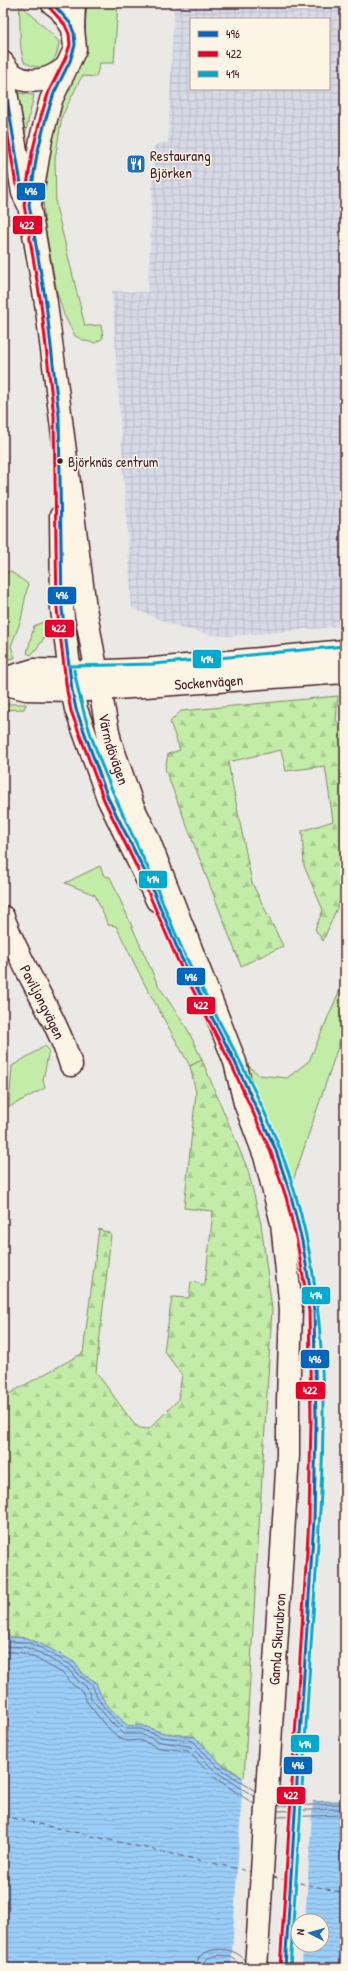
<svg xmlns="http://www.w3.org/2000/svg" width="348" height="1971" viewBox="0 0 348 1971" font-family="'Patrick Hand',sans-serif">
	<defs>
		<pattern id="industrial-grid" width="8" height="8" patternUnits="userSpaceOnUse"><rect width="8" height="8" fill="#d7dae6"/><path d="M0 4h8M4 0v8" fill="none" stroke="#babbc5"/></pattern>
		<pattern id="forest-firs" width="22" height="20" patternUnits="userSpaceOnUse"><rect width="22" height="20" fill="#c2eca8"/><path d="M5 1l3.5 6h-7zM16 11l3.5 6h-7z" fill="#a8ca91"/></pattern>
		<pattern id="water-rules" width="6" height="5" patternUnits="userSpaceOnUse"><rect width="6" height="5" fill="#9acdf7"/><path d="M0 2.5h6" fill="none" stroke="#86b0d4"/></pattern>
	</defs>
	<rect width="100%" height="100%" fill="#ebe9e5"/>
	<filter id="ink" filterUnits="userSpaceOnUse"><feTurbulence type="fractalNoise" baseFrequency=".025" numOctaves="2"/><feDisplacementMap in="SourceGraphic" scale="8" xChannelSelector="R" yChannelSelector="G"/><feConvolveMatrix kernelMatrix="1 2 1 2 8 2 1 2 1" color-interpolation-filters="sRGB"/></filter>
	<g filter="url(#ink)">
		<path fill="url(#industrial-grid)" fill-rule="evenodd" d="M174,3H345V626L231,636L211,635L180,628L132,608L112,291L148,292L154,147L158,143H168ZM191,19H329V89H191Z"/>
		<path fill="#c2eca8" stroke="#86866a" d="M19,3L55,37L59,42C57,64 45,74 24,62C18,44 21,22 19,3Z
			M87,3H118L114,63H100L96,77L82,76L62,116L55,159L56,206L85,326L101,325L103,338L95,343L85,341L75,336L64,315L57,292L44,221L43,191L45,157L66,82L84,39Z
			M18,93L34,95L25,135Z
			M10,571L28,584L21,620L11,646L15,658L3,660V575Z
			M47,620C48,635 41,644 31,655L27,653L34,626Z
			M3,704H26L24,709L3,710Z
			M100,866L104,876L110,877L158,985L188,1030L202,1060L190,1066L144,983L116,926L108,925L95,895L65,883Z
			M345,978V1026L293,1181L271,1122L246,1072L244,1062L259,1075L287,1078L309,1061Z
			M45,1046L49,1050L43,1080L45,1088L9,1107L12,1066Z"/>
		<path fill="url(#forest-firs)" stroke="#86866a" d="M338,696L336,721L345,726V889L323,941L315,929L323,910L304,866L302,831L333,821L325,766L286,771L281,750L228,762L252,883L283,946L241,966L165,769L168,754L180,750L170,722L181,711Z
			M202,1060L248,1170L261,1224L272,1309L244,1779L232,1770L221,1764L195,1737L163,1733L141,1725L128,1726C114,1714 100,1700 96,1682L84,1675L74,1662L43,1645L27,1638L9,1637L3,1629V1397L83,1353L99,1229L111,1234L96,1372L134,1424L140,1428L149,1429L178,1400L182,1375L164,1351L172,1297L189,1298L191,1282L205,1284L213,1211L184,1208L196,1093L190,1066Z"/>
		<path fill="url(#water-rules)" stroke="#7a87a5" fill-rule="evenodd" d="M3,1629L10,1637L27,1638L43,1645L74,1662L84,1675L96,1682C100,1700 114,1713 128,1726L141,1725L163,1733L195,1737L221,1764L280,1802L345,1801V1968H243L221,1965L196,1968H3ZM298,1921H322V1945H298Z"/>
		<path fill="#ebe9e5" d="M243,1776L281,1801L313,1800L305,1921H298V1945H303L302,1968H231Z"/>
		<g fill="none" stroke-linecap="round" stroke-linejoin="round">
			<path stroke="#6a657d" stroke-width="1" d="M3,1636L8,1641L26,1642L41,1648L71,1665L81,1677L92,1684C97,1702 111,1717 126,1729H141L162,1737L193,1741L218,1767L255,1791
				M3,1643L8,1646L25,1647L38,1652L68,1669L78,1681L87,1687L91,1698L110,1721L123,1734H140L161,1742L190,1746L215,1771L255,1797
				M3,1651L24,1653L35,1658L64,1674L73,1685L82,1691L87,1702L105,1725L120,1739L128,1741L139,1740L160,1748L188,1751L212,1776L254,1804
				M278,1806L345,1804
				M278,1811L345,1809
				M277,1817L345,1815
				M195,1968L199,1957C210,1946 236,1947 244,1960
				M201,1968C202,1951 239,1951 240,1968"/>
			<path stroke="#625368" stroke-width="1" stroke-dasharray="5 4" stroke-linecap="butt" d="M3,1816L252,1872
				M273,1877L345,1893"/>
			<defs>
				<g id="minor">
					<path d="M3,679L34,670L69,671"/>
					<path d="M3,683L26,689L72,690"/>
					<path id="s1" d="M3,917C21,968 55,1013 71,1065"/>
				</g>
				<g id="secondary">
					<path d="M3,63C16,87 45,84 64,69"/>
					<path id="s2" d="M3,74L23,193L29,205L46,303L85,608L105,717L110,741L133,807L147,836L235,1062L245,1103L265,1156L282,1223L291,1309L288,1401V1455L256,1968"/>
					<path d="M31,200L41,139L51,100L75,49L73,28L60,9L52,3"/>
					<path d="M61,516L62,609L72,690L76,709L108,798L157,900"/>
					<path d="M83,672L154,669L345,651"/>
					<path id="s3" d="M87,690L345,672"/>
				</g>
				<path id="motorway" d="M73,28L74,3"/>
			</defs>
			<use href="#minor" stroke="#4a1f2b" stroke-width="25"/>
			<use href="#secondary" stroke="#4a1f2b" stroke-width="25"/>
			<use href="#motorway" stroke="#4a1f2b" stroke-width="25"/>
			<use href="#minor" stroke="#fcf5e5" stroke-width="22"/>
			<use href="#secondary" stroke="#fcf5e5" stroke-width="22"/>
			<use href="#motorway" stroke="#fcf5e5" stroke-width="22"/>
			<defs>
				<path id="bus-1" d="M52,3L70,23L74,33L75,45L70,61L54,93L46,118L37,154L29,205L46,303L59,416L62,609L72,690L76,709L108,798L147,876L181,957L235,1062L275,1148L291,1196L302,1241L314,1311L316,1421L314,1519L285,1968
					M3,74L21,184"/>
				<path id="bus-2" d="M49,7L65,25L69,34L70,45L65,59L49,91L41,116L32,153L24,205L41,304L54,416L57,609L67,691L71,711L104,800L142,878L177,959L231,1064L270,1150L286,1197L297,1242L309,1311L311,1421L309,1519L280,1968
					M3,105L16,185"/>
				<path id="bus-3" d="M69,666L154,664L345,646
					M74,670C86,738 115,798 144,860C160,892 171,927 187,959C225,1036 271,1110 295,1193C337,1334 322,1485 312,1630C305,1743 298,1855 290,1968"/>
			</defs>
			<use href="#bus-1" stroke="#fcf5e5" stroke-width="6"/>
			<use href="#bus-2" stroke="#fcf5e5" stroke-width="6"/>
			<use href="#bus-3" stroke="#fcf5e5" stroke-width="6"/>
			<use href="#bus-1" stroke="#0065bd" stroke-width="3"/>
			<use href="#bus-2" stroke="#e4002b" stroke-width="3"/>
			<use href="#bus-3" stroke="#00a9ce" stroke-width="3"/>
		</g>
	</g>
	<defs>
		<symbol id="restaurant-square" viewBox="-11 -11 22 22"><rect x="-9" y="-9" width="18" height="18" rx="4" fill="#1f6fb2" stroke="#fcf5e5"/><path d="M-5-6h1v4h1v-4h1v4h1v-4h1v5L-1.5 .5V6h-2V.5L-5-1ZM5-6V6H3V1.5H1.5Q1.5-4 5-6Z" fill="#fff"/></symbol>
	</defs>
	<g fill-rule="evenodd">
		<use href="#restaurant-square" x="125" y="153" width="22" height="22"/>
	</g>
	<circle fill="#4a1f2b" stroke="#fcf5e5" stroke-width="1.5" cx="60" cy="461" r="3.5"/>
	<g text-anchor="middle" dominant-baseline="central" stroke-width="3" stroke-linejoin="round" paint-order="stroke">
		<g font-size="14" fill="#4a1f2b" stroke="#fcf5e5" text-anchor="start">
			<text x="68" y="461">Björknäs centrum</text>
		</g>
		<g font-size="15" fill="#4a1f2b" stroke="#fcf5e5" text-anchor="start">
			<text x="150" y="155">Restaurang<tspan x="150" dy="17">Björken</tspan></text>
		</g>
		<g font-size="15" fill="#4a1f2b" stroke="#fcf5e5">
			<text stroke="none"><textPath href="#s3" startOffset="122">Sockenvägen</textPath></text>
			<text stroke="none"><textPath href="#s2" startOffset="685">Värmdövägen</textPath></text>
			<text stroke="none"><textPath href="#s1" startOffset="94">Paviljongvägen</textPath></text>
			<text transform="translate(277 1639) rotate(-86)">Gamla Skurubron</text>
		</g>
	</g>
	<g stroke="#fcf5e5" stroke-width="1.5">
		<rect x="16" y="182" width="30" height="19" rx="4" fill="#0065bd"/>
		<rect x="12" y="215" width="31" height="20" rx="4" fill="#e4002b"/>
		<rect x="47" y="586" width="30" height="19" rx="4" fill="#0065bd"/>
		<rect x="44" y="619" width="31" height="19" rx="4" fill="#e4002b"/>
		<rect x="192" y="649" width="30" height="20" rx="4" fill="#00a9ce"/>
		<rect x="138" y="870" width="30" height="19" rx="4" fill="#00a9ce"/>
		<rect x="176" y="967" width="30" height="19" rx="4" fill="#0065bd"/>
		<rect x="186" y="996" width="30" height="19" rx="4" fill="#e4002b"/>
		<rect x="301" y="1286" width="30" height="19" rx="4" fill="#00a9ce"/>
		<rect x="300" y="1349" width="30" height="20" rx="4" fill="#0065bd"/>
		<rect x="295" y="1381" width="31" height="19" rx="4" fill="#e4002b"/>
		<rect x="290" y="1734" width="30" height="19" rx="4" fill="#00a9ce"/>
		<rect x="283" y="1756" width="30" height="19" rx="4" fill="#0065bd"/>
		<rect x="276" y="1786" width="30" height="19" rx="4" fill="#e4002b"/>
	</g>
	<g font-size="11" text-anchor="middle" font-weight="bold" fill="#fff">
		<text x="31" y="195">496</text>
		<text x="27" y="229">422</text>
		<text x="62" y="599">496</text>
		<text x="59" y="632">422</text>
		<text x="207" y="663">414</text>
		<text x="153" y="883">414</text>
		<text x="191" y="981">496</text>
		<text x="201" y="1009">422</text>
		<text x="316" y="1299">414</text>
		<text x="315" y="1363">496</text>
		<text x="310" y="1394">422</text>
		<text x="305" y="1748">414</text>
		<text x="298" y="1769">496</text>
		<text x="291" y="1799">422</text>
	</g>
	<rect width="348" height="1971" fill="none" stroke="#fcf5e5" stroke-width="16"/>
	<rect x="8" y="8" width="332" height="1955" fill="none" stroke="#4a1f2b" stroke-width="1.5" filter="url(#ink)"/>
	<rect x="190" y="18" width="140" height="72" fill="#fcf5e5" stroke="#b59f9b"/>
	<rect x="198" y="31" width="20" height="6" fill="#0065bd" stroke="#b59f9b"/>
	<text x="226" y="38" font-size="12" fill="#4a1f2b">496</text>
	<rect x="198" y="51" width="20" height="6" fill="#e4002b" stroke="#b59f9b"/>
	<text x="226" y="58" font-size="12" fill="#4a1f2b">422</text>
	<rect x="198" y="71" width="20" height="6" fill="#00a9ce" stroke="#b59f9b"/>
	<text x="226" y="78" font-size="12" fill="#4a1f2b">414</text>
	<g transform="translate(310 1933) rotate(276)"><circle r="19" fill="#fcf5e5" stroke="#b59f9b"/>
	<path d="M0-3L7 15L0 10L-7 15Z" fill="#1f6fb2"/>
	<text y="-6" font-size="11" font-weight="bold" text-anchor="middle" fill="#4a1f2b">N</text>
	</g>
</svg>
